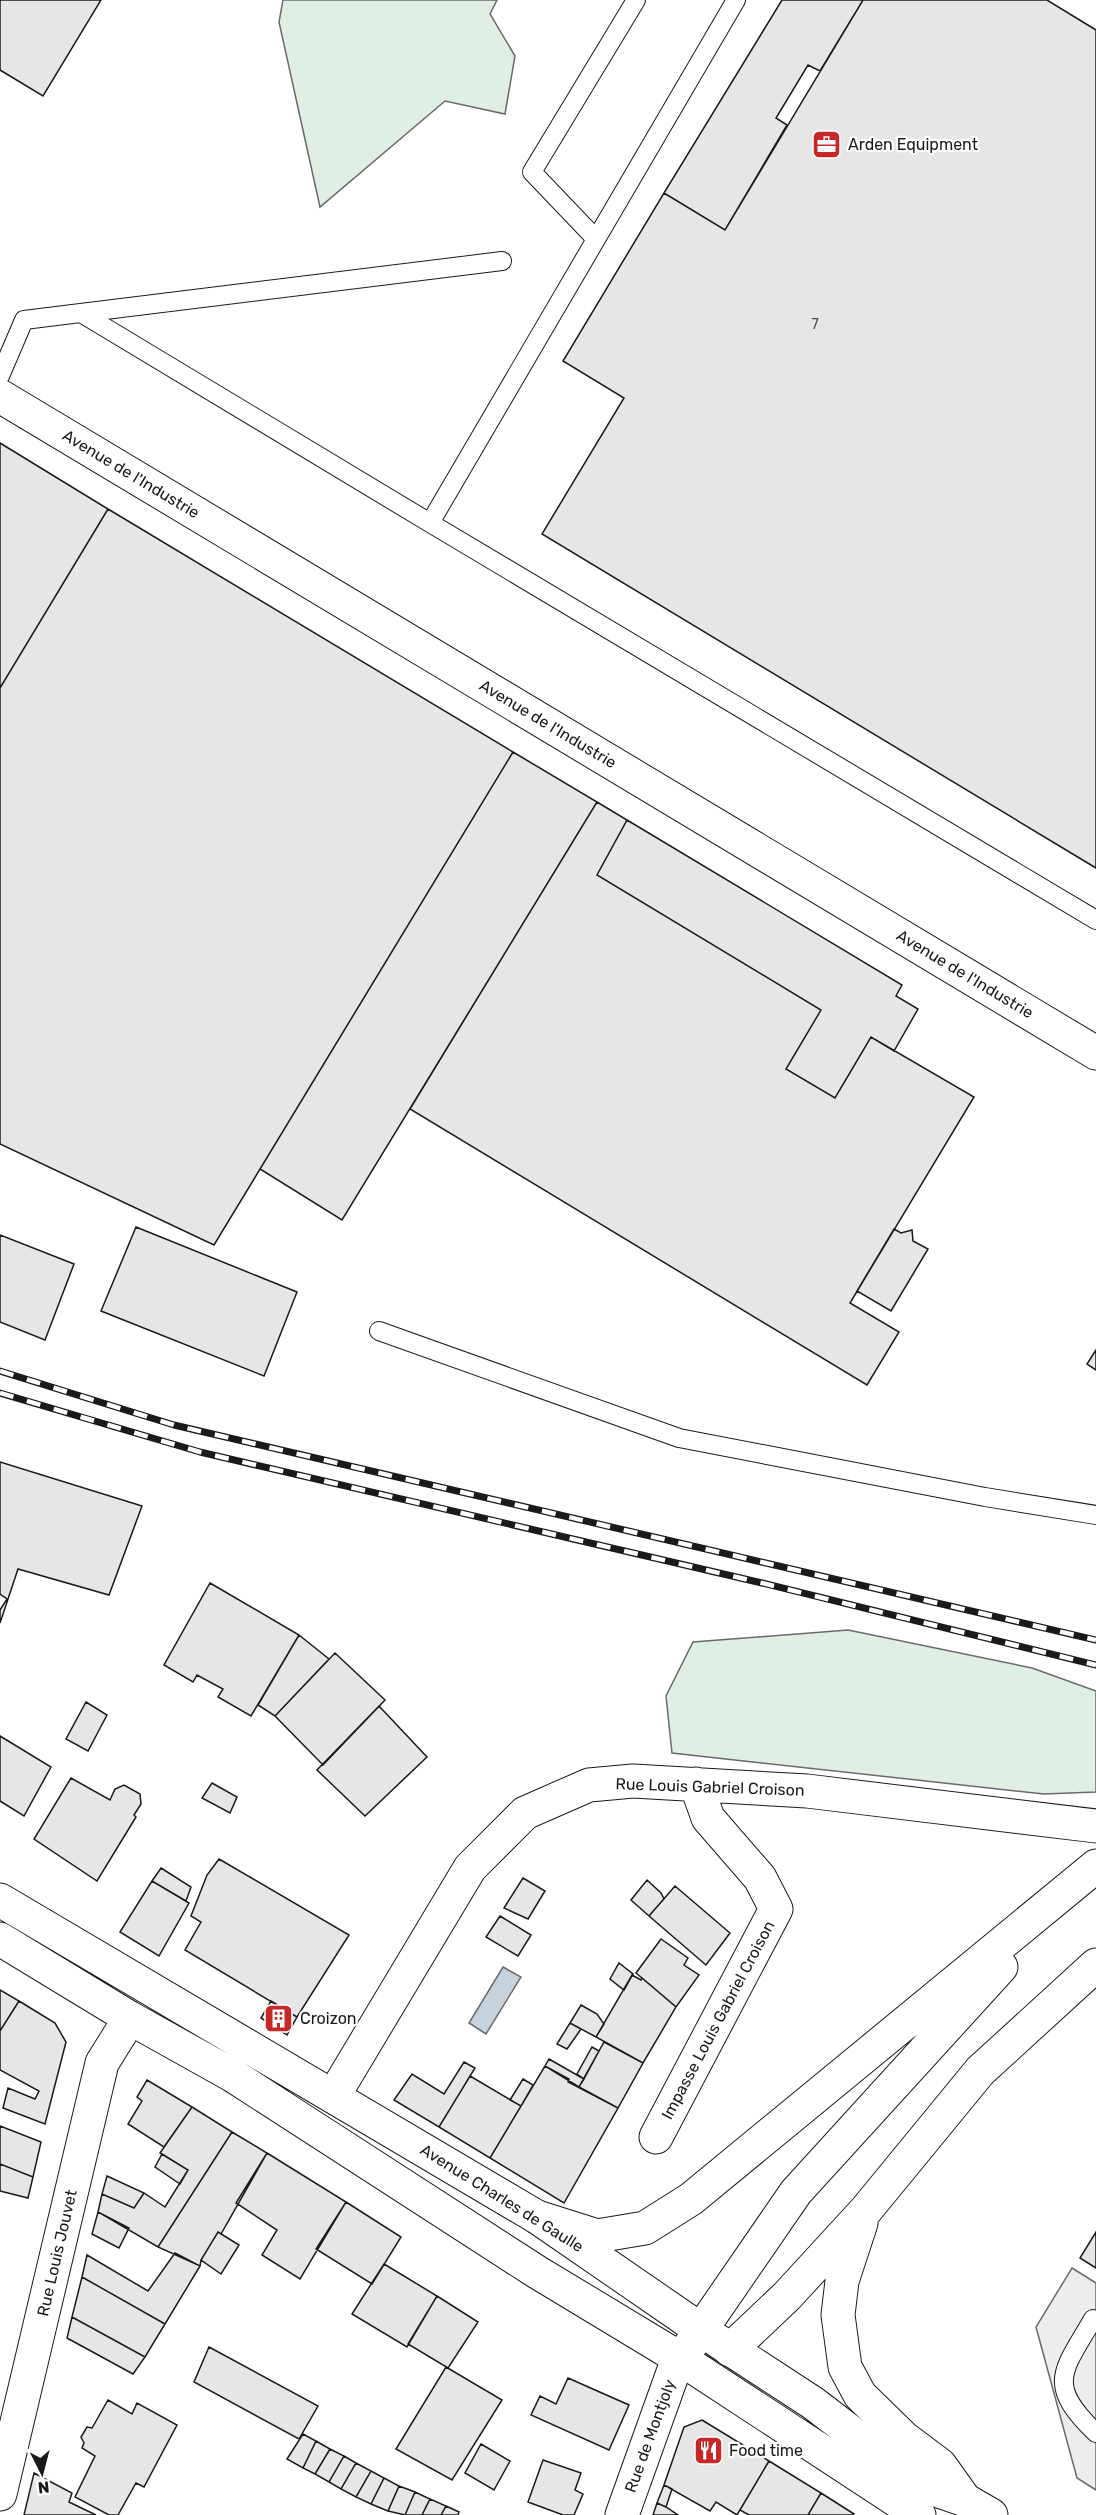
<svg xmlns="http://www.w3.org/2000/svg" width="1096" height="2515" viewBox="0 0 1096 2515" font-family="Rubik,sans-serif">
	<rect width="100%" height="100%" fill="#fff"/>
	<path fill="#e0efe3" stroke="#6a6a6a" stroke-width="1.5" d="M283,0H497L490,14L515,56L505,114L445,101L320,207L279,22Z
		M848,1630L1032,1668L1096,1691V1792L1044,1794L672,1753L666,1696L693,1642Z"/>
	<path fill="#ededed" stroke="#6a6a6a" stroke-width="1.5" d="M1072,2268L1096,2283V2490L1077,2478L1036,2327Z"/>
	<path fill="#c6d2dc" stroke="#6a6a6a" stroke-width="1.5" d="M503,1967L521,1977L486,2034L469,2023Z"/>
	<path fill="#e6e6e6" stroke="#1a1a1a" stroke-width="1.5" d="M0,0H101L43,96L0,70Z
		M782,0H863L820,71L808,65L776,118L787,125L725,230L664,193Z
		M863,0H1047L1096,30V868L542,534L624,398L563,361L664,193L725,230Z
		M0,443L108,509L0,688Z
		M108,509L513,752L214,1245L0,1144V688Z
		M513,752L597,802L342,1220L260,1169Z
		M597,802L627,820L597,875L821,1010L786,1069L835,1098L871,1037L974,1097L850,1303L899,1332L867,1385L410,1109Z
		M627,820L902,985L896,996L918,1009L894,1051L871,1037L835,1098L786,1069L821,1010L597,875Z
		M136,1227L297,1292L264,1376L101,1311Z
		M894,1229L901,1233L912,1230L913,1241L928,1249L891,1311L857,1291Z
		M0,1235L74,1264L45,1340L0,1322Z
		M1096,1350V1370L1087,1364Z
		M0,1462L142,1506L109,1595L18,1569L0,1623V1610L7,1599L0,1594Z
		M210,1583L299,1635L251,1716L218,1697L223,1689L197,1675L193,1682L164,1665Z
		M299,1635L329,1659L275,1716L258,1705Z
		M335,1653L385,1700L323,1765L275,1716Z
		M86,1702L107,1715L88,1751L66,1739Z
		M379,1706L427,1757L365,1816L317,1770Z
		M0,1736L51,1767L24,1816L0,1801Z
		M71,1778L110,1800L115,1789L124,1785L140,1794L141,1804L134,1815L136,1817L97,1881L34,1839Z
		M212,1783L237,1797L230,1813L202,1798Z
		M219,1859L349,1935L297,2017L185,1950L201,1922L191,1916L207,1875Z
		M161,1868L191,1887L186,1901L152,1881Z
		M523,1878L545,1891L528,1919L504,1908Z
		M647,1880L661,1893L664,1899L649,1916L631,1900Z
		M152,1881L189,1903L159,1956L120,1932Z
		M675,1886L730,1933L706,1965L649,1916Z
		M500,1916L531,1935L518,1956L486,1937Z
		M661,1939L688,1958L684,1965L699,1975L676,2007L636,1973Z
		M619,1963L633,1974L624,1990L610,1979Z
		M632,1975L641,1980L642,1978L676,2007L643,2063L596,2037Z
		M0,1990L19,2001L0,2031Z
		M19,2001L55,2023L66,2042L45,2124L3,2108L8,2088L35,2099L39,2091L0,2070V2031Z
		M271,2001L297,2017L287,2035L261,2018Z
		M581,2005L597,2014L604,2024L596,2037L570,2023Z
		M570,2023L581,2029L567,2049L557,2044Z
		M604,2042L643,2063L618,2108L579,2087Z
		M592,2047L599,2051L584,2079L577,2074Z
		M549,2059L584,2079L579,2087L545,2066Z
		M464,2062L475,2068L439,2127L394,2100L412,2074L444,2094Z
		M545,2066L569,2079L568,2082L618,2108L564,2203L490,2158Z
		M470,2076L521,2106L490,2158L439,2127Z
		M523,2079L533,2085L521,2106L510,2100Z
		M147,2080L192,2107L164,2147L128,2124L142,2101L137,2097Z
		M192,2107L232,2132L158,2247L98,2212L102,2194L134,2208L144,2193L165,2207L188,2170L160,2153Z
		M0,2126L41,2142L33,2177L0,2164Z
		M232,2132L267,2153L221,2234L218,2232L201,2260L200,2266L158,2247Z
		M267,2153L346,2202L300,2279L262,2255L277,2230L236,2203Z
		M162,2154L188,2170L180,2184L155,2167Z
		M0,2164L33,2177L28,2198L0,2191Z
		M107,2176L144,2193L134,2208L102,2194Z
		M346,2202L401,2237L372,2284L316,2249Z
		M98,2212L129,2228L119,2248L92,2234Z
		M218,2232L239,2245L221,2274L201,2260Z
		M1096,2232V2268L1080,2258Z
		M175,2253L200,2266L165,2324L82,2277L87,2255L148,2291Z
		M384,2264L437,2296L407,2347L352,2314Z
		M82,2277L165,2324L145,2357L72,2317Z
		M437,2296L478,2322L448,2368L408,2344Z
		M72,2317L145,2357L133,2374L67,2338Z
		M209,2347L318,2406L299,2439L194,2382Z
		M446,2367L502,2400L452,2480L396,2449Z
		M568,2378L629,2405L609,2450L531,2415L540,2396L556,2404Z
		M108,2400L132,2414L137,2403L177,2425L144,2487L136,2483L118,2515H109L75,2497L95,2456L82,2448L84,2443L81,2437L87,2427L92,2428Z
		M702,2420L769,2461L737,2515L716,2502L710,2511L664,2485L684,2427Z
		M303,2434L316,2441L303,2468L287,2459Z
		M316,2441L330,2449L315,2474L303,2468Z
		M481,2444L510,2461L494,2490L465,2473Z
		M330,2449L344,2456L329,2482L315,2474Z
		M344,2456L356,2463L341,2489L329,2482Z
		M543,2460L581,2473L575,2490L583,2494L574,2515H563L528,2502Z
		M769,2461L821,2493L808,2515H749L740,2510Z
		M356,2463L371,2471L356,2497L341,2489Z
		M371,2471L384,2478L371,2504L356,2497Z
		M34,2473L72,2493L69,2502L96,2515H24Z
		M384,2478L399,2486L388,2511L371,2504Z
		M664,2485L672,2489L666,2507L657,2503Z
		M399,2486L415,2492L405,2515L388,2511Z
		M415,2492L430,2499L422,2515H405Z
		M821,2493L854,2514L853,2515H808Z
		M430,2499L446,2506L441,2515H422Z
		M657,2503L666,2507L678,2515H653Z
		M446,2506L459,2512L458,2515H441Z"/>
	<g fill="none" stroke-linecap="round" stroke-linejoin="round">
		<defs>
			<path id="service" d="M596,239L532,172L636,0
				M81,313L430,523L736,0
				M0,376L24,320L502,261
				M430,523L1096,920
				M379,1331L679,1438L985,1497L1096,1515
				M1096,2320L1093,2319C1063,2371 1045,2384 1096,2433"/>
			<path id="minor" d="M0,396L1096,1053
				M334,2095L470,1868L525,1813L589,1785L633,1781L807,1791L1096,1826
				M656,2137L776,1909L760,1878L708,1818L696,1784
				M0,2494L102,2063L130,2018"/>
			<path id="secondary" d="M0,1900L537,2217L701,2330
				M0,1939L130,2018L232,2075L537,2272L681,2359"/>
			<path id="primary" d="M681,2359L919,2515
				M622,2515L675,2367L701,2330L813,2403L890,2462L933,2489L965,2500L991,2515"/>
			<path id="trunk" d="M537,2217L597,2236L645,2228L691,2199L1096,1866
				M861,2223L842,2281L838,2315L845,2367L860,2395L904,2438L940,2465L965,2500
				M701,2330L796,2192L1001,1967
				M730,2350L787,2296L866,2210L980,2071L1096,1965"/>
		</defs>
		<use href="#service" stroke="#1a1a1a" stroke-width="20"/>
		<use href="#minor" stroke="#1a1a1a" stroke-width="35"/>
		<use href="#secondary" stroke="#1a1a1a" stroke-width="35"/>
		<use href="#primary" stroke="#1a1a1a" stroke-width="35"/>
		<use href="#trunk" stroke="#1a1a1a" stroke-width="35"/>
		<use href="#service" stroke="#fff" stroke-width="18"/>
		<use href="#minor" stroke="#fff" stroke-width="33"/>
		<use href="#secondary" stroke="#fff" stroke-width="33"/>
		<use href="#primary" stroke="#fff" stroke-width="33"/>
		<use href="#trunk" stroke="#fff" stroke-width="33"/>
		<defs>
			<path id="rail" d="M0,1371L174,1425L1096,1640
				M0,1393L200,1452L762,1583L1096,1665"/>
		</defs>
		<use href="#rail" stroke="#1a1a1a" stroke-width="7"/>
		<use href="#rail" stroke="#fff" stroke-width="4.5" stroke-dasharray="14" stroke-linecap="butt"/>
	</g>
	<defs>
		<symbol id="office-square" viewBox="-11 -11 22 22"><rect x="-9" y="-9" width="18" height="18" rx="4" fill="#c62828" stroke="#fff"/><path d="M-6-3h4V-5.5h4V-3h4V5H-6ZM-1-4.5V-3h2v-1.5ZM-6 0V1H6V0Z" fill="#fff"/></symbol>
		<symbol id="building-square" viewBox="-11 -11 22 22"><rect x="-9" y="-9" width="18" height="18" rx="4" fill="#c62828" stroke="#fff"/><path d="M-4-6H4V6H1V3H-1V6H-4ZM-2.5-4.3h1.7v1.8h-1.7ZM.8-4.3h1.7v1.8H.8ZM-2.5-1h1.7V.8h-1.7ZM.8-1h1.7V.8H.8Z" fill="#fff"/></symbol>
		<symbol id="restaurant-square" viewBox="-11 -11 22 22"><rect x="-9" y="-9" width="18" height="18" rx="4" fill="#c62828" stroke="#fff"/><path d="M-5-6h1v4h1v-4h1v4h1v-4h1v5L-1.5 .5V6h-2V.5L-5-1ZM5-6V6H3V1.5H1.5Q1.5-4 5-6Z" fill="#fff"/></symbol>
	</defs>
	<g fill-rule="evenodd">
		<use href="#office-square" x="810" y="128" width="33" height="33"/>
		<use href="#building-square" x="262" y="2002" width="33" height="33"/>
		<use href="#restaurant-square" x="692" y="2434" width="33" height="33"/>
	</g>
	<g text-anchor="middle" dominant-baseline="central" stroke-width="4.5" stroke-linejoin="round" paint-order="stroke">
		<g font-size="14" fill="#4d4d4d">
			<text x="815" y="324">7</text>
		</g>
		<g font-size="16" fill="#1a1a1a" stroke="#fff" text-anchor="start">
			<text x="848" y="144">Arden Equipment</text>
			<text x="300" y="2018">Croizon</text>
			<text x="729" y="2450">Food time</text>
		</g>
		<g font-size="16" fill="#1a1a1a" stroke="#fff">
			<text transform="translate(131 474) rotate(31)">Avenue de l'Industrie</text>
			<text transform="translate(548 724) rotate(31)">Avenue de l'Industrie</text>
			<text transform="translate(965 974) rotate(31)">Avenue de l'Industrie</text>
			<text transform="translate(710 1787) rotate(2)">Rue Louis Gabriel Croison</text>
			<text transform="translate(718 2020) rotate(-62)">Impasse Louis Gabriel Croison</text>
			<text transform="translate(502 2198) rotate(32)">Avenue Charles de Gaulle</text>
			<text transform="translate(57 2253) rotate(-77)">Rue Louis Jouvet</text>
			<text transform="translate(650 2436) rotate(-70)">Rue de Montjoly</text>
		</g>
	</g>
	<g transform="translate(42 2473) rotate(174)" stroke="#ffffff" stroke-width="4.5" paint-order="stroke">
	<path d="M0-4.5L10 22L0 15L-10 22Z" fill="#1a1a1a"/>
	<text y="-9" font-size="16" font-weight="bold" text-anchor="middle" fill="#1a1a1a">N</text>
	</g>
</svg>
